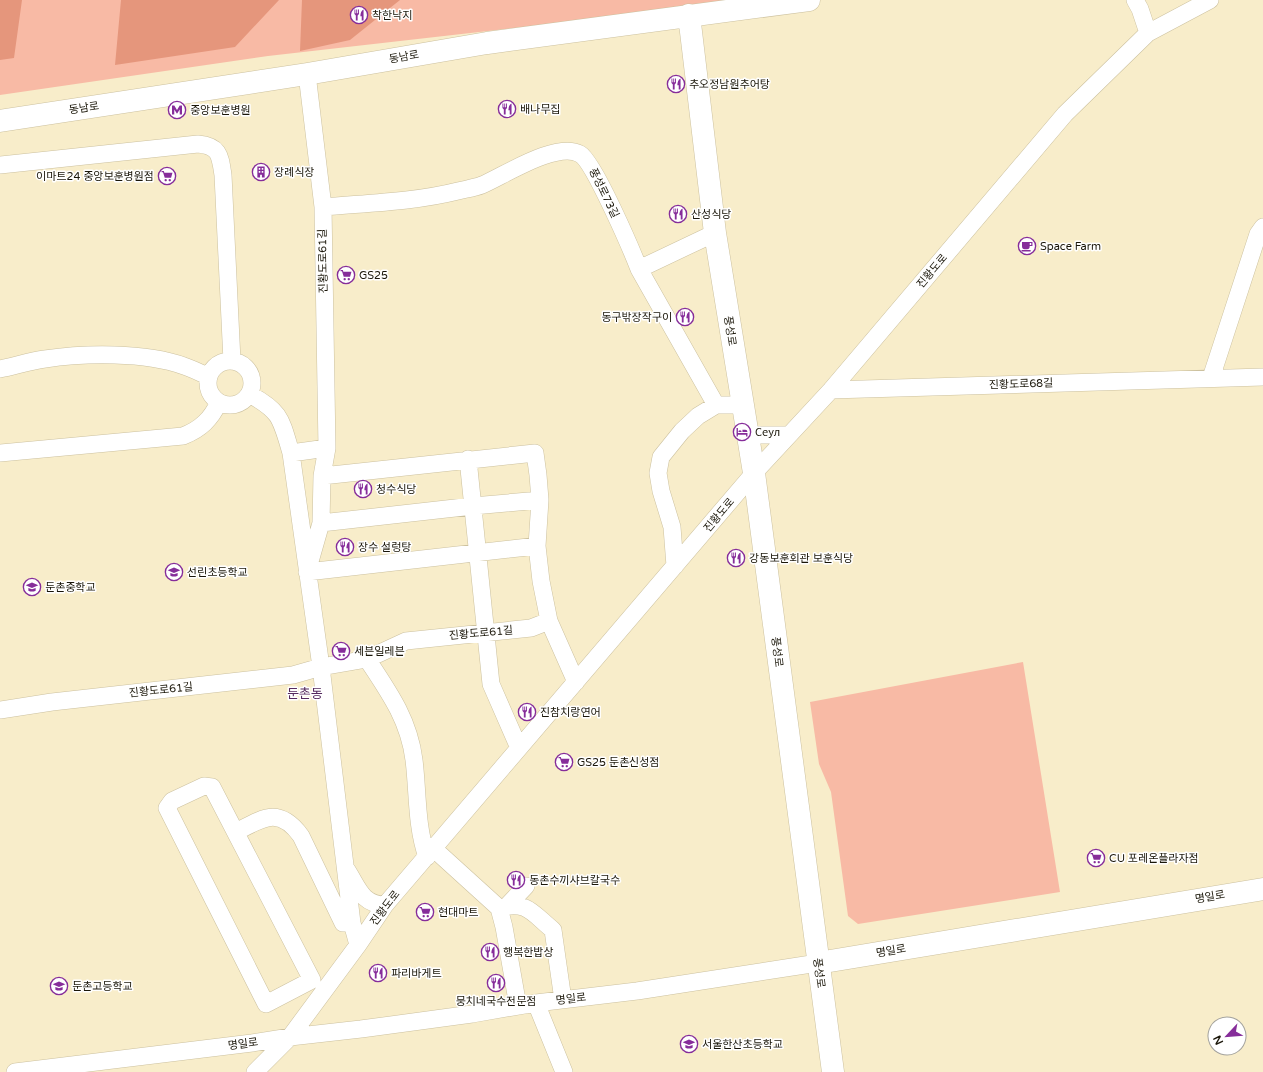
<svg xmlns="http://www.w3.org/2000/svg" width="1263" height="1072" viewBox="0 0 1263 1072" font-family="'Varela Round','Noto Sans KR',sans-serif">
	<rect width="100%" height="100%" fill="#f8edca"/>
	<path fill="#f8baa5" d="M0,0H743L690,8L268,56L0,95Z
		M1023,662L1060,892L858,924L848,916L831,792L819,764L810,702Z"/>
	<path fill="#e5967c" d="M0,0H22L14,58L0,60Z
		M121,0H279L235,47L115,65Z
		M302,0H400L350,40L300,51Z"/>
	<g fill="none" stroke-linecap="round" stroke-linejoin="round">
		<defs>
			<path id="minor" d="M1135,0L1140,9L1148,33
				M307,74L323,207L327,448L322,476L321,523L309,565
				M0,165L198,144C220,146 220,156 223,175L232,361
				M323,207C368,203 414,202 458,191C466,189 474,188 482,185C505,175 557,141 580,154C594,162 632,251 639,269L716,405H742
				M639,269L715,233
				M208 383a22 22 0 1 1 44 0a22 22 0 1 1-44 0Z
				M0,369C15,366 30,361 45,359C85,353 145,352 184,366C193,369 201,373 209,377
				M1211,378L1258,234L1263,227
				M831,390L1263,377
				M249,394C281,411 281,419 291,453L321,667L352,923L358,945
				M748,435H789
				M0,453L183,436C201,429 211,419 219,402
				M291,453L327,448
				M468,459L491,684L519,748
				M322,476L535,453L538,475L540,500L537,546L541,581L549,621L576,682
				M321,523L473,506L540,500
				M675,566L672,527L661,491L658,473L661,457L682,431L698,416L716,405
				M307,572L537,546
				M367,659C389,692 409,720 414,760C418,792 416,826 427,857
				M0,710L52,702L293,675L321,667L367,659L406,641L531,628L549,621
				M204,786L212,787L312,980L266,1004L167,808L172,801Z
				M236,832C263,818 279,806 301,836L343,923H352
				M434,849L499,908L504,927L518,1006
				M347,870C359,889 362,904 385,905
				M507,906L526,886
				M499,908C527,900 532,913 553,930L563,1000
				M536,1003L564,1072
				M15,1072L252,1043L290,1037L361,1029L472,1014L536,1003L637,991L818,963
				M255,1072L290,1037L358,945L385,905L754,473L831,390L1065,114L1148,33L1210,0"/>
			<path id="major" d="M689,15L715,233L754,473L833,1072
				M0,121L307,74L487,43L809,0
				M818,963L1263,889"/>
		</defs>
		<use href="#minor" stroke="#ccc19f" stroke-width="18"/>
		<use href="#major" stroke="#ccc19f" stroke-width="23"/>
		<use href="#minor" stroke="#fff" stroke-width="17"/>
		<use href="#major" stroke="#fff" stroke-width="22"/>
	</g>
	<defs>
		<symbol id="restaurant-ring" viewBox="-11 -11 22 22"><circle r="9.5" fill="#fff" stroke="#862d9a" stroke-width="1.5"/><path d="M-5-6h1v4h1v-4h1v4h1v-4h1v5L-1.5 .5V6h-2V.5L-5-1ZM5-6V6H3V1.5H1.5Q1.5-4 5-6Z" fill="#862d9a"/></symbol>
		<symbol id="metro-ring" viewBox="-11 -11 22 22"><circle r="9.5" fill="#fff" stroke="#862d9a" stroke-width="1.5"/><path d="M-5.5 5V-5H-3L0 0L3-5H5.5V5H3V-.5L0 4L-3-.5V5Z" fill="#862d9a"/></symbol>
		<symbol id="building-ring" viewBox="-11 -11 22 22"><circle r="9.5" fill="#fff" stroke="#862d9a" stroke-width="1.5"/><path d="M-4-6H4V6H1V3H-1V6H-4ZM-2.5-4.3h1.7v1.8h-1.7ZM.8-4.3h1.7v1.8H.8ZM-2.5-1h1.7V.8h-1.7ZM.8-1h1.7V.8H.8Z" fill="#862d9a"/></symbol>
		<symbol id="supermarket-ring" viewBox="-11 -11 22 22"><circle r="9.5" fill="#fff" stroke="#862d9a" stroke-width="1.5"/><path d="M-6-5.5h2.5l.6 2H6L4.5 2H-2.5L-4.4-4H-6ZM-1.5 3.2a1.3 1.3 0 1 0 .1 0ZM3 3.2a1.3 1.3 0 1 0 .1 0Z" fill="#862d9a"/></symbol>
		<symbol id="cafe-ring" viewBox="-11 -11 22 22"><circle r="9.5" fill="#fff" stroke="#862d9a" stroke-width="1.5"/><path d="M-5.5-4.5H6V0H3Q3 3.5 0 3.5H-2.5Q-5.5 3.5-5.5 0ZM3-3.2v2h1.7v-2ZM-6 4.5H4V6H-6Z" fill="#862d9a"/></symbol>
		<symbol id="hotel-ring" viewBox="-11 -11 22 22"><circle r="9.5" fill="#fff" stroke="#862d9a" stroke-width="1.5"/><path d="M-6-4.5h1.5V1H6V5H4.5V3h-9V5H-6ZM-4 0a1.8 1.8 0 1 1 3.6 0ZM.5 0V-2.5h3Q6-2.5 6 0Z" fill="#862d9a"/></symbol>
		<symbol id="school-ring" viewBox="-11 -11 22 22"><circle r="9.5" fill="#fff" stroke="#862d9a" stroke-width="1.5"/><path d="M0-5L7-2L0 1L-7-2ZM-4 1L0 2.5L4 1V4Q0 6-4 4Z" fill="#862d9a"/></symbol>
	</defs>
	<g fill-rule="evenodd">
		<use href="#restaurant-ring" x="349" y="5" width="20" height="20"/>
		<use href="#restaurant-ring" x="666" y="74" width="20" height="20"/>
		<use href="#restaurant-ring" x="497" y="99" width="20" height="20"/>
		<use href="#metro-ring" x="167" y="100" width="20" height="20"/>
		<use href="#building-ring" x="251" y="162" width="20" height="20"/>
		<use href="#supermarket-ring" x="157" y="166" width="20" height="20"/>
		<use href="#restaurant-ring" x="668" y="204" width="20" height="20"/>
		<use href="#cafe-ring" x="1017" y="236" width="20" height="20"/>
		<use href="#supermarket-ring" x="336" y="265" width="20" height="20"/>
		<use href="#restaurant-ring" x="675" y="307" width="20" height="20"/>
		<use href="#hotel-ring" x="732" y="422" width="20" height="20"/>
		<use href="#restaurant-ring" x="353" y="479" width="20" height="20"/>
		<use href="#restaurant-ring" x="335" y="537" width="20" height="20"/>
		<use href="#restaurant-ring" x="726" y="548" width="20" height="20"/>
		<use href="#school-ring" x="164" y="562" width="20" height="20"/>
		<use href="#school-ring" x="22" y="577" width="20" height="20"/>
		<use href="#supermarket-ring" x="331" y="641" width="20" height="20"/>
		<use href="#restaurant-ring" x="517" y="702" width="20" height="20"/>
		<use href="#supermarket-ring" x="554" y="752" width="20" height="20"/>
		<use href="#supermarket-ring" x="1086" y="848" width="20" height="20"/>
		<use href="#restaurant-ring" x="506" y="870" width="20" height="20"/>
		<use href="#supermarket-ring" x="415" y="902" width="20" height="20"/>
		<use href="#restaurant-ring" x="480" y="942" width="20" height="20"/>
		<use href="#restaurant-ring" x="368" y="963" width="20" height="20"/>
		<use href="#restaurant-ring" x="486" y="973" width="20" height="20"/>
		<use href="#school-ring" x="49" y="976" width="20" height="20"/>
		<use href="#school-ring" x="679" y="1034" width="20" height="20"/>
	</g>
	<g text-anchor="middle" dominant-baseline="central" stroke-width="3" stroke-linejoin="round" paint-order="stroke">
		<g font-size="11" fill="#1a1609" stroke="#fff" text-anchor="start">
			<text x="372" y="15">착한낙지</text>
			<text x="689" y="84">추오정남원추어탕</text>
			<text x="520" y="109">배나무집</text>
			<text x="190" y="110">중앙보훈병원</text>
			<text x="274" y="172">장례식장</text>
			<text x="154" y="176" text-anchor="end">이마트24 중앙보훈병원점</text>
			<text x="691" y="214">산성식당</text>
			<text x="1040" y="246">Space Farm</text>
			<text x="359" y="275">GS25</text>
			<text x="672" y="317" text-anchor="end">동구밖장작구이</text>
			<text x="755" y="432">Сеул</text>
			<text x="376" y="489">청수식당</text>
			<text x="358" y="547">장수 설렁탕</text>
			<text x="749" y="558">강동보훈회관 보훈식당</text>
			<text x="187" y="572">선린초등학교</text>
			<text x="45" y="587">둔촌중학교</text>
			<text x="354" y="651">세븐일레븐</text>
			<text x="540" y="712">진참치랑연어</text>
			<text x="577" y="762">GS25 둔촌신성점</text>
			<text x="1109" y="858">CU 포레온플라자점</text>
			<text x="529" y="880">동촌수끼샤브칼국수</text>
			<text x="438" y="912">현대마트</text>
			<text x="503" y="952">행복한밥상</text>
			<text x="391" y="973">파리바게트</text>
			<text x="72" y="986">둔촌고등학교</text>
			<text x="496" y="1001" text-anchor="middle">뭉치네국수전문점</text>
			<text x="702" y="1044">서울한산초등학교</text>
		</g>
		<g font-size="11" fill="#1a1609" stroke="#fff">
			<text transform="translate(404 57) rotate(-10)">동남로</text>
			<text transform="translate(84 108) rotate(-9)">동남로</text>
			<text transform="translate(604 193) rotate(64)">풍성로73길</text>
			<text transform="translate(323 261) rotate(-91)">진황도로61길</text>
			<text transform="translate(932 271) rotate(-50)">진황도로</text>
			<text transform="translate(730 331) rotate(81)">풍성로</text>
			<text transform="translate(1021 384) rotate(-2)">진황도로68길</text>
			<text transform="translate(719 515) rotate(-50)">진황도로</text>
			<text transform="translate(481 633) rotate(-5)">진황도로61길</text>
			<text transform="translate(777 652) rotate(83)">풍성로</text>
			<text transform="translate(161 690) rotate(-6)">진황도로61길</text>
			<text transform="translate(1210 897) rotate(-10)">명일로</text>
			<text transform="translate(385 908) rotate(-53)">진황도로</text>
			<text transform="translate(891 951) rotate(-10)">명일로</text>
			<text transform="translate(819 973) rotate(82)">풍성로</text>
			<text transform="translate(571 999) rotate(-7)">명일로</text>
			<text transform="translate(243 1044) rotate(-8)">명일로</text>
		</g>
		<g font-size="13" fill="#552a5f" stroke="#fff">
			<text x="305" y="694">둔촌동</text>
		</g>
	</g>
	<g transform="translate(1227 1036) rotate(244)"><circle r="19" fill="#ffffff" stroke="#a3a29d"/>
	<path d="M0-3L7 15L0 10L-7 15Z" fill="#862d9a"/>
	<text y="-6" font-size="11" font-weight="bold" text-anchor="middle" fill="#1a1609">N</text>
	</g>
</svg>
